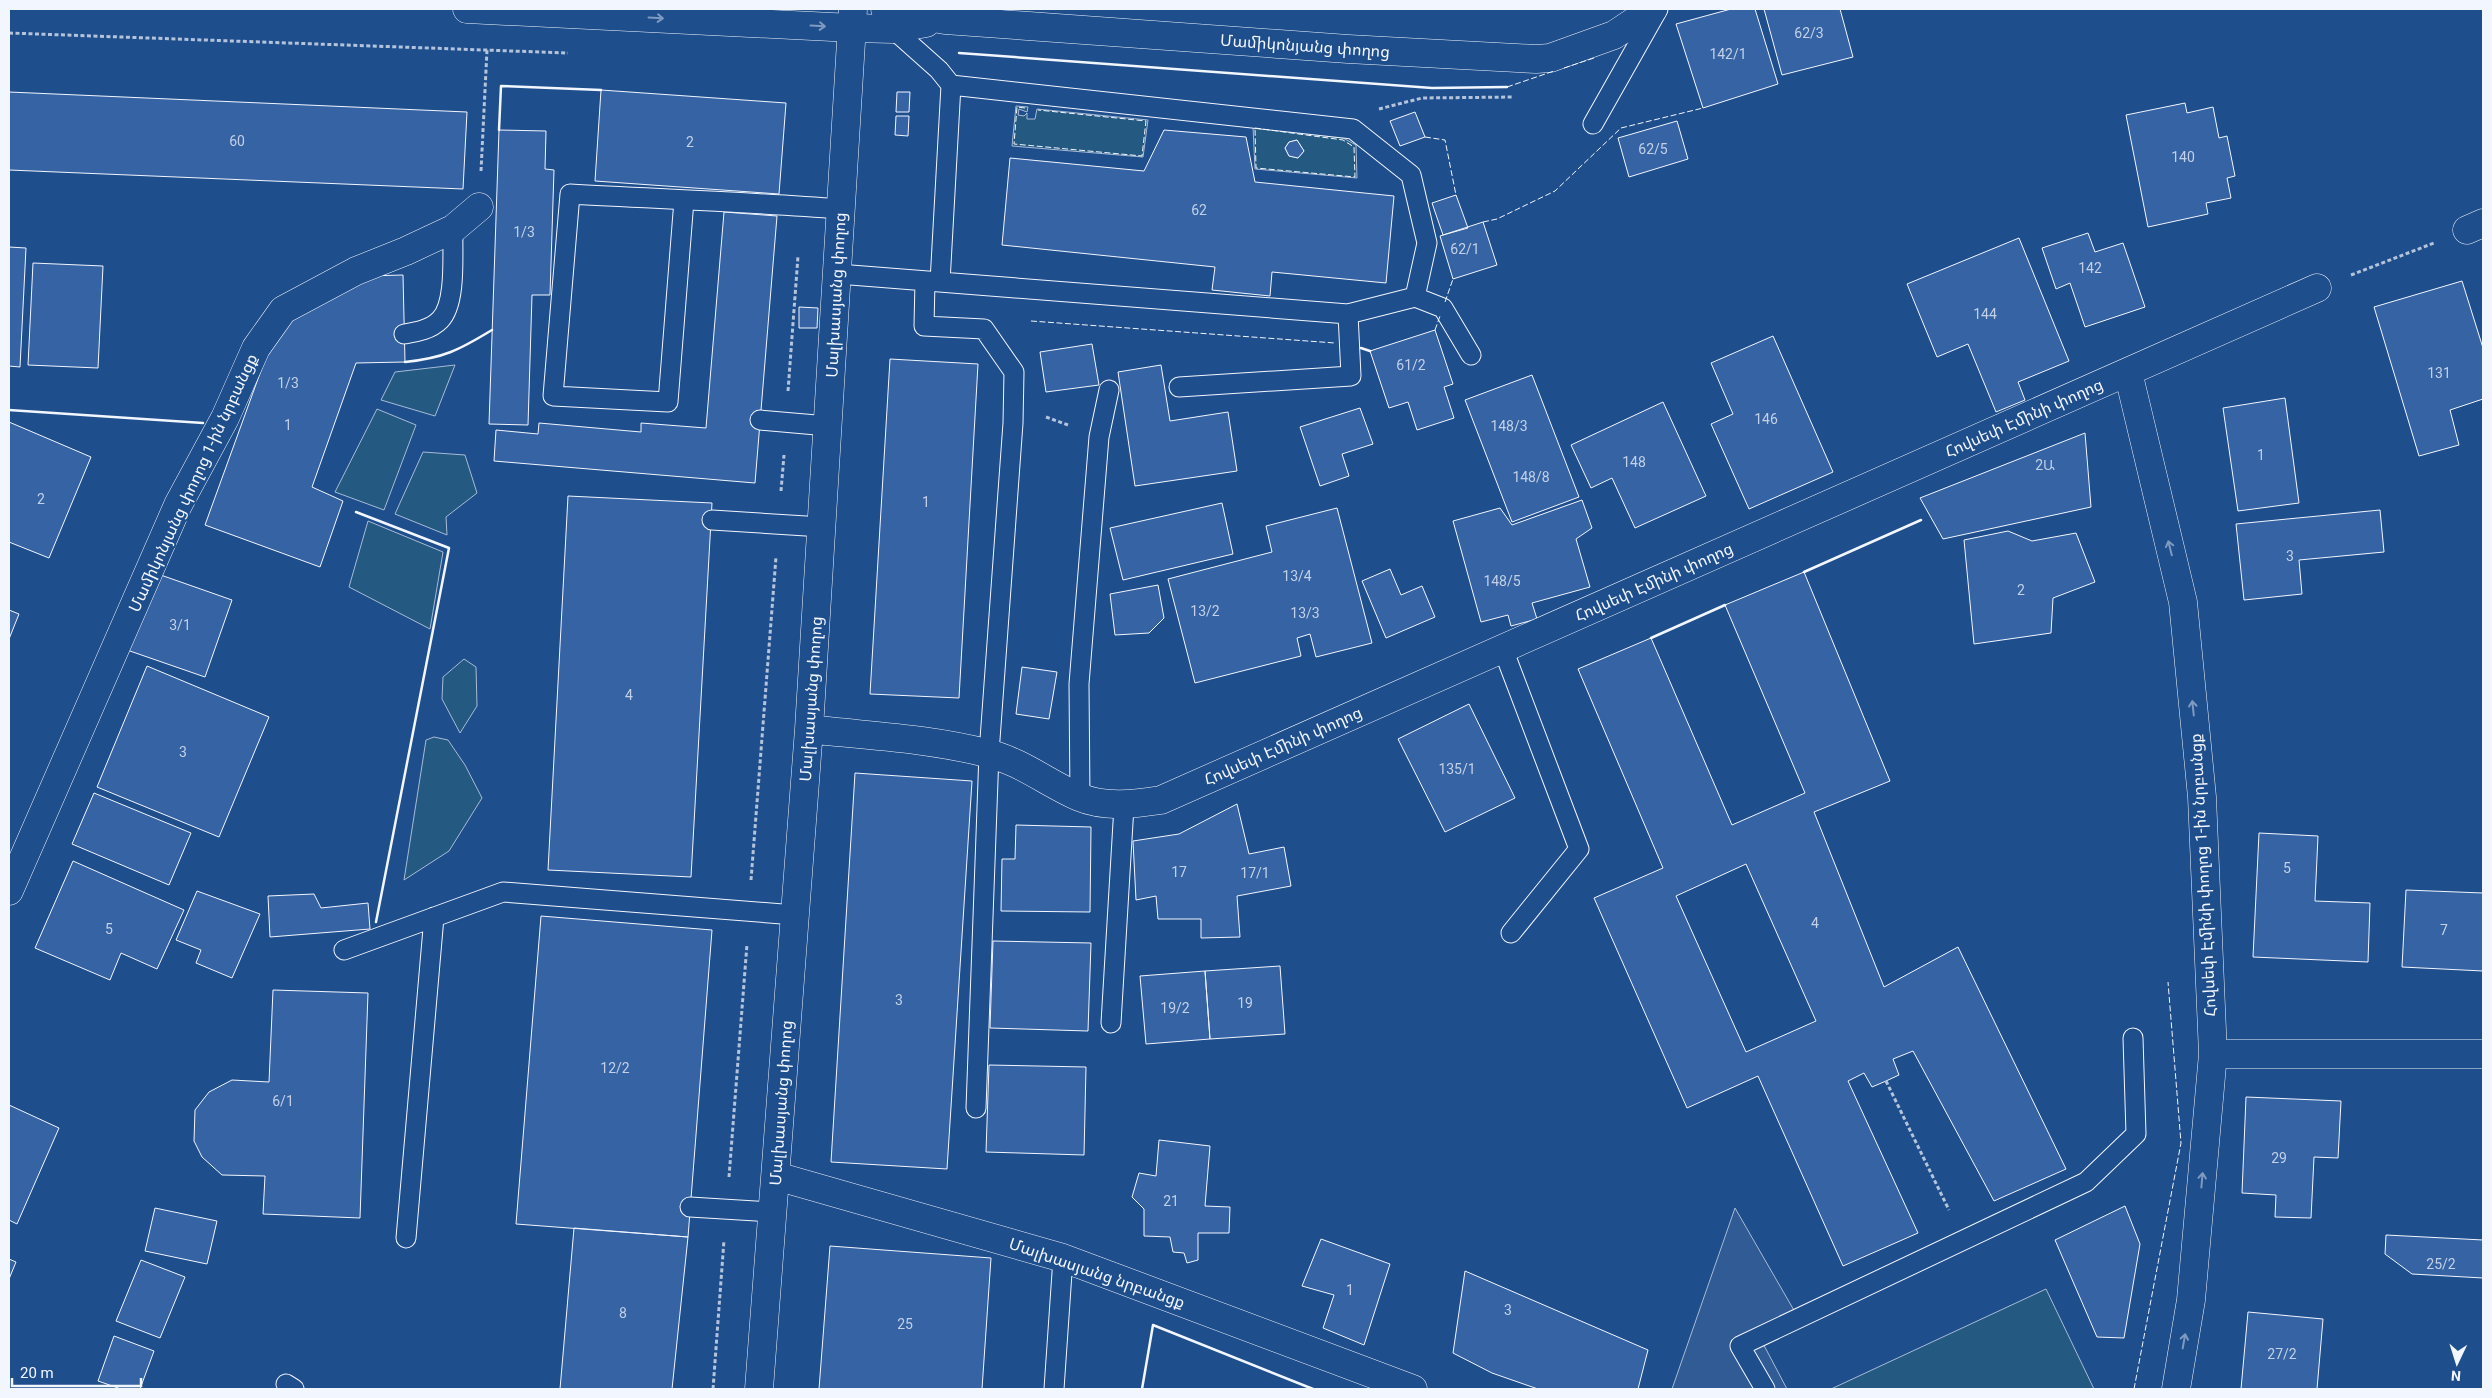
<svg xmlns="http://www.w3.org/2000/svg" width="2492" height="1398" viewBox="0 0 2492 1398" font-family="Roboto,'Noto Sans Armenian',sans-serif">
	<rect width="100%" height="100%" fill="#1f4e8c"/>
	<path fill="#245a82" stroke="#a8bbd7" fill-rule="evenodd" d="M1016,106L1028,107L1027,112L1019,109L1018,115L1024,116L1027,113V119H1035L1037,109L1148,120L1143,157L1012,146Z
		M1253,127L1343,138L1356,145L1357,178L1255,169ZM1297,140L1304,151L1298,158L1289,156L1285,148L1289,142Z
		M455,365L435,416L381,400L395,372Z
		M377,409L416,425L384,510L335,492Z
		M423,452L465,455L477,493L446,517L447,535L395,514Z
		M368,521L443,552L430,629L349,587Z
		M464,659L476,667L477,706L460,733L442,699L443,677Z
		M434,737L448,740L465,765L482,798L449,851L404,880L426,740Z
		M2046,1289L2094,1389H1831Z"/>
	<path fill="#305b95" stroke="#a8bbd7" d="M1735,1208L1799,1319L1758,1334L1787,1389H1672Z"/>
	<path fill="#3563a3" stroke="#f2f6ff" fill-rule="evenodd" d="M1731,9H1755L1778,84L1703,108L1676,24Z
		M1764,9H1840L1853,57L1782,75Z
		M601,90L786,103L779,194L595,181Z
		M9,92L467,112L463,189L9,170Z
		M897,92H910L909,112H896Z
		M2185,103L2187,113L2213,107L2219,138L2227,136L2235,176L2227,178L2231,198L2206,203L2208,214L2148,227L2126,115Z
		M1415,112L1425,137L1400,146L1390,121Z
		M896,116H909L908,136L895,135Z
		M1677,121L1688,159L1629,177L1618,138Z
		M499,130L546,131L545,169L554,170L550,295H532L528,425L489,424Z
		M1164,130L1246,137L1255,182L1394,196L1386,283L1272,272L1270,296L1212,290L1215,267L1002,245L1010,158L1144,171Z
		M1297,140L1304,151L1298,158L1289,156L1285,148L1289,142Z
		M1456,195L1468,228L1443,235L1432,203Z
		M724,212L777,216L755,483L494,461L496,430L538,434L539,423L641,432V423L706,428Z
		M1483,222L1497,265L1453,279L1440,236Z
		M2088,233L2095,252L2123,243L2145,307L2085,327L2070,283L2056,289L2042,248Z
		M2019,238L2069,361L2018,382L2025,400L1996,412L1968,344L1937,357L1907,284Z
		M9,247L26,248L20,367L9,366Z
		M33,263L103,266L98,368L28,365Z
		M403,275L405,362L356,363L312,487L343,501L320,567L205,525L271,343L294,317L366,276Z
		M2462,281L2483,348V399L2450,410L2459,445L2419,456L2374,307Z
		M799,307L818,308L817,328H799Z
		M1435,330L1453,384L1444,387L1454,418L1417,430L1408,402L1389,408L1370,351Z
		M1773,336L1833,472L1749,509L1711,424L1733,414L1711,363Z
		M1092,344L1099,385L1046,392L1040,352Z
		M890,359L978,364L959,698L870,694Z
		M1161,365L1170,421L1228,412L1237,471L1135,486L1118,372Z
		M1532,375L1579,497L1512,522L1465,400Z
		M2285,398L2299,503L2238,511L2223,408Z
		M1663,402L1706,496L1635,528L1612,478L1591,488L1571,445Z
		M1360,408L1373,444L1342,454L1349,476L1320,486L1300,427Z
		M9,422L91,457L49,558L9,542Z
		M2085,433L2091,507L1943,539L1920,498Z
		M568,496L712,503L691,877L548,870Z
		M1582,500L1592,528L1576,539L1590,587L1532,603L1537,619L1511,626L1508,615L1481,622L1453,521L1500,508L1512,525Z
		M1222,503L1233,554L1123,580L1110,528Z
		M1337,508L1372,643L1316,657L1310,634L1297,638L1301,656L1195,683L1168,579L1272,552L1266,526Z
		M2380,510L2384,552L2299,560L2302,594L2244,600L2236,524Z
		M2008,531L2032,541L2076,533L2095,582L2053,598L2051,633L1974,644L1964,540Z
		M1390,569L1401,595L1422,586L1435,617L1386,638L1362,581Z
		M1804,572L1890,781L1814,812L1884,987L1958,947L2066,1169L1994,1201L1913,1051L1893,1059L1899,1075L1886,1081L1872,1087L1864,1073L1848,1081L1918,1233L1843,1266L1758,1076L1687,1108L1594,898L1663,868L1578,669L1651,638L1732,825L1805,793L1725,605ZM1746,864L1816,1021L1746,1052L1676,896Z
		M155,573L232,600L205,677L127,650Z
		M1158,585L1164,618L1149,633L1115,635L1110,594Z
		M9,610L19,614L9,639Z
		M147,666L269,717L219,837L97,787Z
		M1022,667L1057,672L1049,719L1016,714Z
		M1469,704L1515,798L1445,832L1398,739Z
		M855,773L972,781L947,1169L831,1162Z
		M94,793L191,833L169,885L72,844Z
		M1237,804L1249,854L1284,847L1291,886L1237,896L1240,937L1201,938V919H1158L1156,896L1136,900L1133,841L1179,834Z
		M1016,825L1091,827L1090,912L1001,911L1002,859H1015Z
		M2259,833L2318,836L2315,901L2370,903L2368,962L2253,957Z
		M73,861L184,910L157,969L121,953L110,980L35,948Z
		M2406,890L2483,893V971L2402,967Z
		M197,891L260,914L232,978L196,963L201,950L176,940Z
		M314,894L321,908L368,903L370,929L270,937L268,896Z
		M541,916L712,930L688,1237L516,1224Z
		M993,941L1091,943L1088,1031L990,1028Z
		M1280,966L1285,1034L1210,1039L1205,971Z
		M1205,971L1210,1039L1146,1044L1140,976Z
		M273,990L368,993L360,1218L263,1214L265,1176L222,1175L202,1157L194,1141L195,1110L209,1092L232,1080L269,1082Z
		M989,1065L1086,1067L1084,1155L986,1152Z
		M2246,1097L2341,1101L2338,1158L2314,1157L2311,1218L2275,1217L2276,1195L2242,1193Z
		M9,1105L59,1128L17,1224L9,1220Z
		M1159,1140L1210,1146L1205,1206L1230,1207L1229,1233H1198V1260L1187,1263L1184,1253L1173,1252L1170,1237L1144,1236V1209L1132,1197L1139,1173L1156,1176Z
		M2125,1206L2140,1244L2124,1338L2097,1337L2055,1240Z
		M155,1208L217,1221L207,1264L145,1251Z
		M574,1228L688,1237L672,1389H560Z
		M2386,1235L2483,1240V1278L2412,1274L2385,1254Z
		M1321,1239L1390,1264L1364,1345L1323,1328L1334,1295L1302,1286Z
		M830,1246L991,1258L982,1389H819Z
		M9,1259L16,1262L9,1279Z
		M141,1260L185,1277L160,1338L116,1321Z
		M1465,1271L1648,1350L1638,1389H1538L1492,1373L1453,1353Z
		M2248,1312L2323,1319L2317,1389H2241Z
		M114,1336L154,1351L140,1389H121L98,1381Z"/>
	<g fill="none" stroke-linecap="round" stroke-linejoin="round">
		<defs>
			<path id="service" d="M893,29L939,70L951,85L940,282
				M1593,124L1658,9
				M684,200L668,402L553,396L570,194C660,199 750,202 840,209
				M838,274L1348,314L1415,297L1427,243L1411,175L1353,129L951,85
				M925,281L924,326L984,329L1014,372L1013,423L989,753L976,1108
				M1415,297L1443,308L1471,355
				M404,334C416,332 430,330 440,320C457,303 452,252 453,229
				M1179,387L1351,376L1348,314
				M760,420L828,426
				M712,520L822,527
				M1503,649L1579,849L1511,933
				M1080,798L1079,684L1099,437L1109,390
				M344,950L503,892L795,915
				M1111,1023L1124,806
				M690,1207L773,1212
				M406,1238L434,917
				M286,1384L294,1389
				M1054,1389L1063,1258
				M1765,1389L1740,1346L2086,1182L2136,1134L2133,1038"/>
			<path id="minor" d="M2467,230L2483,223
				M2128,372L2183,602L2202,797L2213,1054L2191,1300L2176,1389
				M809,729C868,736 929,738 986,753C1021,761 1047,783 1079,797C1105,808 1134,804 1161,800L2317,288
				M9,891L178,505L225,418L256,348L283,310L356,271L406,251L453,229L479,207
				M2213,1054H2483
				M776,1176L1063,1258L1413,1389
				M759,1389L809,729L853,9"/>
			<path id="tertiary" d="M467,9L852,28L893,29L926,23
				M885,9L945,20L1348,49L1536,59L1550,58L1614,35L1653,9"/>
		</defs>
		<use href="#service" stroke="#f2f6ff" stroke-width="21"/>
		<use href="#minor" stroke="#f2f6ff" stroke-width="29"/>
		<use href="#tertiary" stroke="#f2f6ff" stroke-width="29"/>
		<path stroke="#b3c4dc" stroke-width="3" stroke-dasharray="4 2.5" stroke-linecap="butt" d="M9,33L568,53
			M1379,109L1422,98L1514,97
			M481,171L487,50
			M2351,275L2434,243
			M788,391L798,256
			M1046,417L1068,425
			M781,491L784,455
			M751,880L776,557
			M1886,1081L1949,1210
			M729,1177L747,944
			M713,1389L724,1240"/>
		<use href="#service" stroke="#1f4e8c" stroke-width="19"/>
		<use href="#minor" stroke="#1f4e8c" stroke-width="28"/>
		<use href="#tertiary" stroke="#1f4e8c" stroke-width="28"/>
		<path stroke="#f2f6ff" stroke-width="1" stroke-dasharray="6 2.5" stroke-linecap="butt" d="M1564,68L1594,58
			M1507,87L1554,71
			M1025,108L1017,107L1014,144L1142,156L1146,121L1038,110
			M1255,128L1343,140L1354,147L1355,177L1256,168Z
			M1425,137L1445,140L1456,195
			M1483,222L1497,219L1555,191L1621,128L1703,108
			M1445,302L1453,279
			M1031,321L1335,343
			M1435,330L1440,316
			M2134,1389L2181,1143L2168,982"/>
		<path stroke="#f2f6ff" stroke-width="2.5" d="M959,53L1432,88L1507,87
			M499,130L501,86L601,90
			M1361,348L1370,351
			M405,362C444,358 459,350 492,330
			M9,410L203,423
			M356,512L449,548L376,922
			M1804,572L1921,520
			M1651,638L1725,605
			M1142,1389L1153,1325L1313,1389"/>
	</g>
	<defs><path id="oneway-shaft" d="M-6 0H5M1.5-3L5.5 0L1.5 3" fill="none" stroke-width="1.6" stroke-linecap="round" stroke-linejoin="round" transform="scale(1.25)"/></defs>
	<g stroke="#7e9ac0">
		<use href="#oneway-shaft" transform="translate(656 18) rotate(3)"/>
		<use href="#oneway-shaft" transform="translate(818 26) rotate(3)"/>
		<use href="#oneway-shaft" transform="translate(2170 548) rotate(-104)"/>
		<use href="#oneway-shaft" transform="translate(2193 708) rotate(-96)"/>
		<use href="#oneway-shaft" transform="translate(2202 1180) rotate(-85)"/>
		<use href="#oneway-shaft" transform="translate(2184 1341) rotate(-80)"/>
	</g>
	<g text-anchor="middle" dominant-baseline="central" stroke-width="4" stroke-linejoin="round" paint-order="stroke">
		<g font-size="14" fill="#c3d1e8">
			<text x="1809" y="33">62/3</text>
			<text x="1728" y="54">142/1</text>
			<text x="237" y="141">60</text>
			<text x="690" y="142">2</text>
			<text x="1653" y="149">62/5</text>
			<text x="2183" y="157">140</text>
			<text x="1199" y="210">62</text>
			<text x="524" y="232">1/3</text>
			<text x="1465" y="249">62/1</text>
			<text x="2090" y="268">142</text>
			<text x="1985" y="314">144</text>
			<text x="1411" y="365">61/2</text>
			<text x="2439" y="373">131</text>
			<text x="288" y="383">1/3</text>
			<text x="1766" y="419">146</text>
			<text x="288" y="425">1</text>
			<text x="1509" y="426">148/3</text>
			<text x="2261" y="455">1</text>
			<text x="1634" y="462">148</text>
			<text x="2045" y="465">2Ա</text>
			<text x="1531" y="477">148/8</text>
			<text x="41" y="499">2</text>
			<text x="926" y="502">1</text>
			<text x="2290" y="556">3</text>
			<text x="1297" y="576">13/4</text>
			<text x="1502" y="581">148/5</text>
			<text x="2021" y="590">2</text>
			<text x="1205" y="611">13/2</text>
			<text x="1305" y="613">13/3</text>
			<text x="180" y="625">3/1</text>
			<text x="629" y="695">4</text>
			<text x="183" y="752">3</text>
			<text x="1457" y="769">135/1</text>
			<text x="2287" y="868">5</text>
			<text x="1179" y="872">17</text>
			<text x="1255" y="873">17/1</text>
			<text x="1815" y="923">4</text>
			<text x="109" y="929">5</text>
			<text x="2444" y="930">7</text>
			<text x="899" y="1000">3</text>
			<text x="1245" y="1003">19</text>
			<text x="1175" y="1008">19/2</text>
			<text x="615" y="1068">12/2</text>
			<text x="283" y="1101">6/1</text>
			<text x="2279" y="1158">29</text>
			<text x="1171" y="1201">21</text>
			<text x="2441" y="1264">25/2</text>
			<text x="1350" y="1290">1</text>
			<text x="1508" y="1310">3</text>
			<text x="623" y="1313">8</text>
			<text x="905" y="1324">25</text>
			<text x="2282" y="1354">27/2</text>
		</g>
		<g font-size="16" fill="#f2f6ff" stroke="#1f4e8c">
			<text transform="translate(1305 46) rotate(4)">Մամիկոնյանց փողոց</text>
			<text transform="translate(836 295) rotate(-87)">Մալխասյանց փողոց</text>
			<text transform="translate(2024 418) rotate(-24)">Հովսեփ Էմինի փողոց</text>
			<text transform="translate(193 483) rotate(-65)">Մամիկոնյանց փողոց 1-ին նրբանցք</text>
			<text transform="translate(1654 582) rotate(-24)">Հովսեփ Էմինի փողոց</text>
			<text transform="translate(811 699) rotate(-86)">Մալխասյանց փողոց</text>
			<text transform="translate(1283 746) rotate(-24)">Հովսեփ Էմինի փողոց</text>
			<text transform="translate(2203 875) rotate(-93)">Հովսեփ Էմինի փողոց 1-ին նրբանցք</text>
			<text transform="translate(781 1103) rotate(-86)">Մալխասյանց փողոց</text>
			<text transform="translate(1097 1273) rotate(19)">Մալխասյանց նրբանցք</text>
		</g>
	</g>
	<rect width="2492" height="1398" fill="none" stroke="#f2f6ff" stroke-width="20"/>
	<g transform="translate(2457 1363) rotate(184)" stroke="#1f4e8c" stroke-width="4" paint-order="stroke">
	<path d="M0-4L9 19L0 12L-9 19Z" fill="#f2f6ff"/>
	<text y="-8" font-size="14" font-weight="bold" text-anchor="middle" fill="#f2f6ff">N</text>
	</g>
	<path d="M12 1378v8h129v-8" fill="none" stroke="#f2f6ff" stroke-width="2.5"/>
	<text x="20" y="1378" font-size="15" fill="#f2f6ff" stroke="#1f4e8c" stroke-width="4" paint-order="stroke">20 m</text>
</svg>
